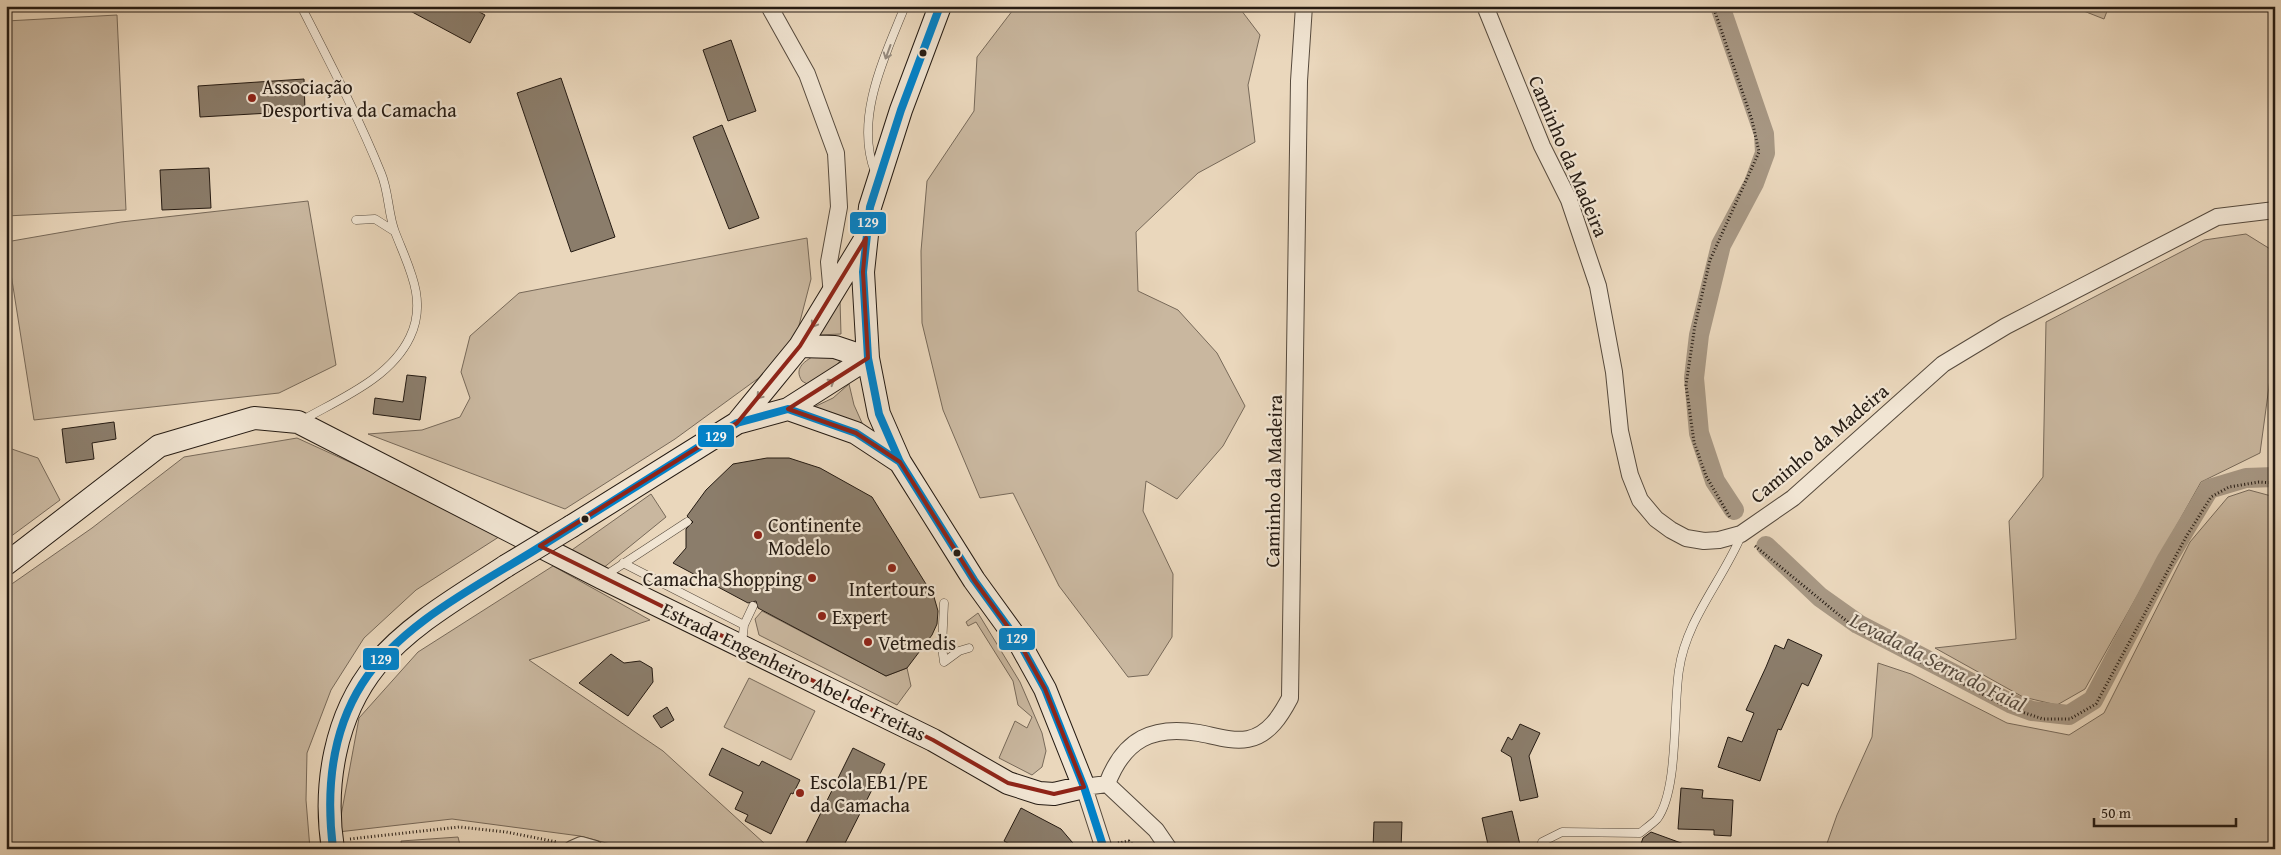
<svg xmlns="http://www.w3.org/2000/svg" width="2281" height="855" viewBox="0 0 2281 855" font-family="'Gentium Book Plus',serif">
	<rect width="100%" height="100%" fill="#ead7bc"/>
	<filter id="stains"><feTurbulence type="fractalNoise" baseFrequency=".004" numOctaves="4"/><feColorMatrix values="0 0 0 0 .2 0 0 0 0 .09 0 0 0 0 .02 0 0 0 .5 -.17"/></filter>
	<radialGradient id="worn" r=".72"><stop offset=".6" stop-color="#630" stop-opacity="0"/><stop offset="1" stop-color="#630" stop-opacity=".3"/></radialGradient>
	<path fill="#c9b79f" stroke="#776959" d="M1016,6H1238L1260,35L1248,85L1255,142L1198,173L1136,232L1138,291L1178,310L1217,353L1245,406L1223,446L1177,499L1146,481L1143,511L1173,574L1172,637L1148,675L1128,677L1059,586L1013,493L980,498L943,410L922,323L921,251L927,181L974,111L977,57Z
		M2071,6H2109L2104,19Z
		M117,15L126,210L6,216V21Z
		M308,201L336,365L279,393L34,420L6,242L121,222Z
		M2246,234L2275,252V342L2260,453L2201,482L2085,689L2057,705L2023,697L1935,648L2016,639L2009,521L2043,477L2046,322L2204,240Z
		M807,238L811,279L797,333L771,369L675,439L565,509L368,434L422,430L460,417L470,398L461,372L470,336L519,293Z
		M840,300L841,334L818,335Z
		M814,356L842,358L833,370L807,384L802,381C794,369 803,362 814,356Z
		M849,384L854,405L863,425L814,407L833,398Z
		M297,438L505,533L416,590L364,638L331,690L307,753L306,800L310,849H6V588L92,528L184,457Z
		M6,447L38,458L60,500L6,540Z
		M2249,490L2275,497V843L2247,849H1825L1837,815L1872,737L1878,663L1911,674L2007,723L2069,735L2104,713L2190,542L2228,497Z
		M651,494L666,517L602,569L569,552Z
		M553,566L650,620L529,660L663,751L765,844L763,849H629L580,836L452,819L338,832L359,718L418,652Z
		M762,611L886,676L907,668L911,686L897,705L759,635L755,619Z
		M978,613L1020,682L1042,733L1046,751L1042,767L1032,775L999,758L1015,721L1027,728L1032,717L1018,705L1013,681L976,622L968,626L966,622Z
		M749,678L815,711L791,760L724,727Z
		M458,837L461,849H402L401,841Z"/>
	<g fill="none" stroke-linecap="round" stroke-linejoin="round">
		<path stroke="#a79783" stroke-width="20" d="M1720,6L1764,134L1765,153L1754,183L1721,245L1699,335L1694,378L1699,433L1715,481L1734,510
			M1766,546L1820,597L1858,624L2010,703L2032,711L2069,715L2093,700L2166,561L2209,489L2246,478L2275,477"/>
	</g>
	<path fill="#8b7d6b" stroke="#251b13" d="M401,6H468L485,15L470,43Z
		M731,40L756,111L728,121L703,50Z
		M561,78L615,237L571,252L517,93Z
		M304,79L305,111L200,117L198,86Z
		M722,125L759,218L729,229L693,137Z
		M209,168L211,208L162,210L160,170Z
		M407,375L426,377L420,420L373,414L375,398L403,402Z
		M114,422L116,439L92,443L94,459L66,463L62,429Z
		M767,458H789L820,468L872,497L934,597L938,611L937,624L932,635L907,668L886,676L758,608L756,601L748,603L673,563L686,548V529L693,522L687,516L706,490L733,464Z
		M1788,639L1822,655L1808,686L1802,683L1781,730L1778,729L1760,781L1718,767L1728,737L1742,742L1754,713L1746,710L1766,667L1775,645L1784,649Z
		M611,654L624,663L640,661L652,668L653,682L628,716L579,683Z
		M667,707L674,720L661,728L653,716Z
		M1520,724L1540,733L1529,756L1538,797L1520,801L1511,757L1501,751L1508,737L1512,740Z
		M722,748L759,766L762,761L800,780L793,794L791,793L771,834L745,821L748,815L735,809L743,792L709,775Z
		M853,748L885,764L842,849H803Z
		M1681,788L1703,790L1702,798L1733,800L1731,836L1714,835V830L1678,829Z
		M1021,808L1061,829L1078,849H1019L1004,841Z
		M1512,811L1521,849H1489L1482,818Z
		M1374,822H1402L1401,849H1373Z
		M1651,832L1692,847L1691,849H1639L1643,838Z"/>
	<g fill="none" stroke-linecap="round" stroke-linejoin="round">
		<defs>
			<path id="lane" d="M875,172C854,118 885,56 905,6
				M356,220L375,219L394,231
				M301,421C339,399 390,379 410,337C428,300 408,266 395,232C388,214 389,192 381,173C358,116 329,61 301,6
				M623,563L744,625
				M606,575L687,522
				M944,603L942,647L944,662L959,651L969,648
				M742,643L744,625L753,606
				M1541,849L1542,842L1562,832L1640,833C1645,829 1652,824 1657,819C1679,790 1673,707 1679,670C1686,620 1722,581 1741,536"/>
			<path id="street" d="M769,6L807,74L836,153L839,207L829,262L832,295
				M1485,6L1542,146L1569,200L1598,286L1614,372L1620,431L1630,475L1640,500L1656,519L1671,530L1686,538L1704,541L1719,540L1741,534L1793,498L1943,364L2006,326L2217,217L2275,210
				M1107,784C1124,739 1153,725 1199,733C1215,736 1232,742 1248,739C1269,735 1281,715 1290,698L1299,81L1304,6
				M572,849L581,845L595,849
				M1104,849L1084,787L1107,784L1156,830L1169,849"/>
			<path id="secondary" d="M800,346L835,347L868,358
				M788,409L856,433L900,462
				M737,423L800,346L864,241
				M572,526L737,423L788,409L868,358
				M6,564L159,446L254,418L298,422L602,578L933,740L1008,783L1039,793L1054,794L1084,787L1045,689L1019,642L974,580L900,462L879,414L868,358L863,272L870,207L901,110L940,6
				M333,849C323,786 335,715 376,665C410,624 462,595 506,566"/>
		</defs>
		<use href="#lane" stroke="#564a3d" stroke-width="9"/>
		<use href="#street" stroke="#564a3d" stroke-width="18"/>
		<use href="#secondary" stroke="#251b13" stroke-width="24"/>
		<path stroke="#251b13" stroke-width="3" stroke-dasharray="1 2.5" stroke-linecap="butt" d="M1713,6L1752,120L1759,152L1710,260L1695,325L1686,385L1694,442L1706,476L1731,519
			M1755,546L1855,628L2007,707L2043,719H2070L2096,704L2186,537L2211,497L2229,487L2259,482L2275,483
			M350,839L459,827L506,832L557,842
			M1118,843L1129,841L1137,849"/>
		<use href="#lane" stroke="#f1e5d3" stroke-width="8"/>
		<use href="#street" stroke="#f1e5d3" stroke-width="16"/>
		<use href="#secondary" stroke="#f1e5d3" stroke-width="22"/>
		<defs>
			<path id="secondary-bridge" d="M506,566L572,526"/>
		</defs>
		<use href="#secondary-bridge" stroke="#251b13" stroke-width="24" stroke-linecap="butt"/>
		<use href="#secondary-bridge" stroke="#f1e5d3" stroke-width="22"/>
		<defs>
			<path id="bus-1" d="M940,6L901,110L870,207L863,272L868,358L879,414L900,462L974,580L1019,642L1045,689L1084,787L1104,849
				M333,849C326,792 331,733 362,684C399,625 477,586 535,550C602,508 670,465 737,423L788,409L856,433L900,462"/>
		</defs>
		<use href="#bus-1" stroke="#f1e5d3" stroke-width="11"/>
		<use href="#bus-1" stroke="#0082ca" stroke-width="8"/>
	</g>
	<defs><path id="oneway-shaft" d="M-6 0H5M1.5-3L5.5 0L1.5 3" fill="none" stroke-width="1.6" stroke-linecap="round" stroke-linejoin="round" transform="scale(1.25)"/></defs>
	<g stroke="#958a7d">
		<use href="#oneway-shaft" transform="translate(888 52) rotate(110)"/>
		<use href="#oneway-shaft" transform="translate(816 321) rotate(122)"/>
		<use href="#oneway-shaft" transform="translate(828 384) rotate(-32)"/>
		<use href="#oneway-shaft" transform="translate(762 393) rotate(131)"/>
	</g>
	<path fill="none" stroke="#8f2418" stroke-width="4" stroke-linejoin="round" d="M866,238L863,272L868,358L788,409L856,433L900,462L974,580L1019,642L1045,689L1084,787L1054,794L1008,783L933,740L540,546L737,423L800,346Z"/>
	<g fill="#251b13" stroke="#f1e5d3" stroke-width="2">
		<circle cx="923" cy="53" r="4.5"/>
		<circle cx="585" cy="519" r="4.5"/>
		<circle cx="957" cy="553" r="4.5"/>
	</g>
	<g fill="#8f2418" stroke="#f1e5d3" stroke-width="2">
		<circle cx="252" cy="98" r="5"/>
		<circle cx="758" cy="535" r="5"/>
		<circle cx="892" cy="568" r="5"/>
		<circle cx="812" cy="578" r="5"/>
		<circle cx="822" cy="616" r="5"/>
		<circle cx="868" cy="642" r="5"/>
		<circle cx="800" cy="793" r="5"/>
	</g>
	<g text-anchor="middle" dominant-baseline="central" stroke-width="4.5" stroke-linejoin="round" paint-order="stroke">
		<g font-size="20" fill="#251b13" stroke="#f1e5d3" text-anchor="start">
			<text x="262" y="86">Associação<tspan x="262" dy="23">Desportiva da Camacha</tspan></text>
			<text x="768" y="524">Continente<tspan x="768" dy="23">Modelo</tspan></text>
			<text x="802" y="578" text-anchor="end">Camacha Shopping</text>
			<text x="892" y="588" text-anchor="middle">Intertours</text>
			<text x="832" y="616">Expert</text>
			<text x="878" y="642">Vetmedis</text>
			<text x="810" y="781">Escola EB1/PE<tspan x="810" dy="23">da Camacha</tspan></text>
		</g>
		<g font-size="20" fill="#251b13" stroke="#f1e5d3">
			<text transform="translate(1569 156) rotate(67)">Caminho da Madeira</text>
			<text transform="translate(1819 443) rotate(-40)">Caminho da Madeira</text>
			<text transform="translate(1273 481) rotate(-89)">Caminho da Madeira</text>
			<text transform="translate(794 671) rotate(26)">Estrada Engenheiro Abel de Freitas</text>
		</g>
		<g font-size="21" font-style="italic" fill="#594d40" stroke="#f1e5d3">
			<text transform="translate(1938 662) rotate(27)">Levada da Serra do Faial</text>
		</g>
	</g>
	<g stroke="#f1e5d3" stroke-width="2">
		<rect x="849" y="211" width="38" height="24" rx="5" fill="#0082ca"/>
		<rect x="697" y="424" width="38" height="24" rx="5" fill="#0082ca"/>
		<rect x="998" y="627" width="38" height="24" rx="5" fill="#0082ca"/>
		<rect x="362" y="647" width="38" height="24" rx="5" fill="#0082ca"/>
	</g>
	<g font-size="14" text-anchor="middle" font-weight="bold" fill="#fff">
		<text x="868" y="227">129</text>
		<text x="716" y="441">129</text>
		<text x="1017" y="643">129</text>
		<text x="381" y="664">129</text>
	</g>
	<rect width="2281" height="855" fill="none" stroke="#ead7bc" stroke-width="25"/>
	<rect x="8" y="8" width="2266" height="840" fill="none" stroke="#251b13" stroke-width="2.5"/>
	<rect x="12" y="12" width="2256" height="830" fill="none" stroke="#251b13"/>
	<path d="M2094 818v8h142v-8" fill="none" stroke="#251b13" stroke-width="2.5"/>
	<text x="2101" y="818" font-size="15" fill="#251b13" stroke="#f1e5d3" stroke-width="4" paint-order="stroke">50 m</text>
	<rect width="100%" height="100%" filter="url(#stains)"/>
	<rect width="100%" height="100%" fill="url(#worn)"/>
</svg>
